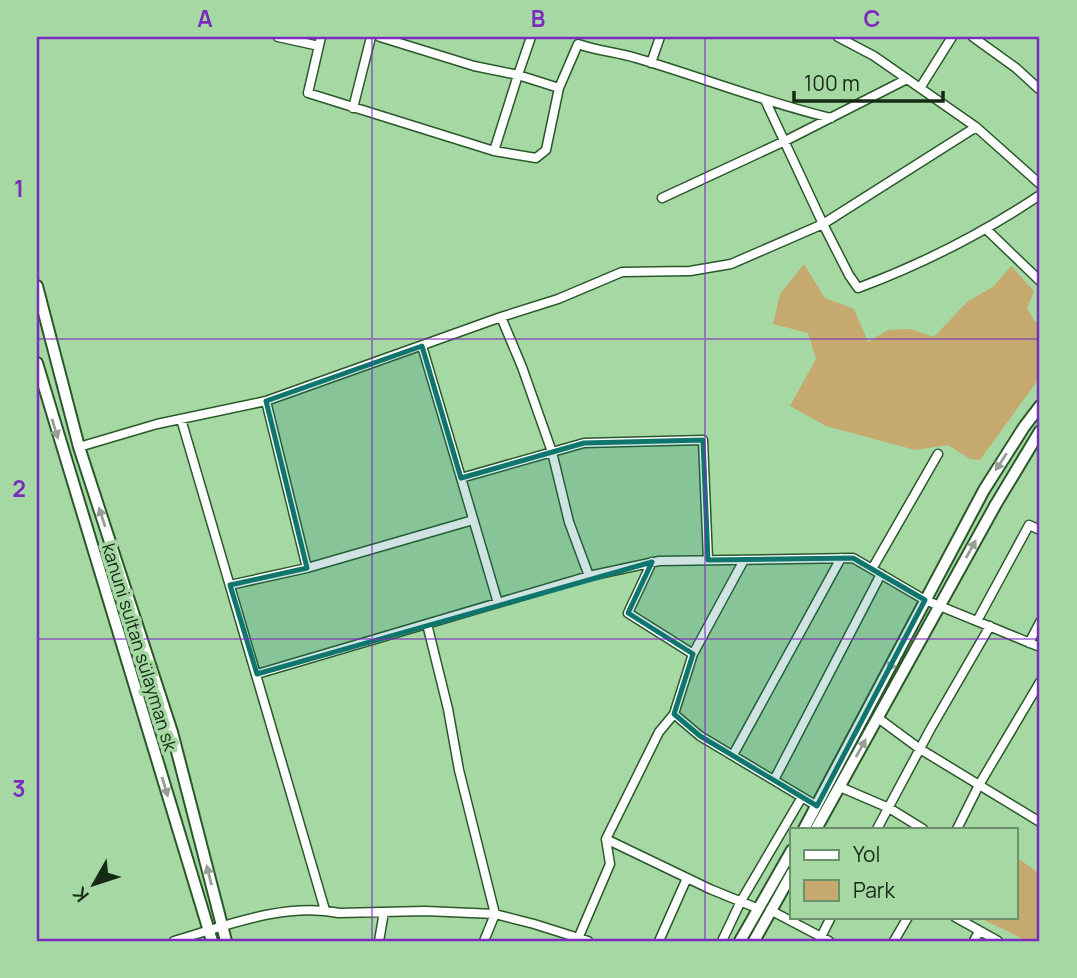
<svg xmlns="http://www.w3.org/2000/svg" width="1077" height="978" viewBox="0 0 1077 978" font-family="Manrope,sans-serif">
	<rect width="100%" height="100%" fill="#a5d8a3"/>
	<path fill="#c6a96f" d="M804,264L825,298L854,309L868,342L888,330L910,329L934,337L968,301L993,287L1011,266L1034,291L1027,308L1035,322L1040,321V377L980,460L970,459L948,445L915,450L826,426L790,406L816,359L808,333L773,324L780,294Z
		M1016,857L1040,874V941H1027L978,917H1016Z"/>
	<g fill="none" stroke-linecap="round" stroke-linejoin="round">
		<defs>
			<path id="street" d="M278,37L319,46
				M321,37L308,93L494,151L518,75L559,88L578,44C597,51 617,52 636,58C701,77 764,102 831,118
				M380,37L474,66L518,75L531,37
				M838,37L874,56L976,127L1040,184
				M973,37L1016,68L1040,90
				M651,63L660,37
				M920,88L952,37
				M766,102L823,224L849,275L858,288C923,264 983,233 1040,195
				M353,108L371,37
				M494,151L536,158L546,150L559,88
				M662,198L785,141L907,79
				M986,229L1040,281
				M501,317L522,367L552,452L569,522L589,576
				M422,346L498,603
				M181,419L325,910
				M79,447L157,424L266,401L501,317L558,299L622,272L690,271L731,264L823,224L976,127
				M461,478L584,443L703,440L708,560
				M652,562L628,613L693,654
				M307,568L473,520
				M872,569L938,454
				M230,585L307,568L266,401
				M977,621L1029,525L1040,530
				M427,624L448,709L459,770L495,914L484,941
				M1029,643L1040,622
				M257,674L589,576L659,561L853,558L925,600L1040,647
				M674,714L700,736L817,806
				M878,718L920,749L1040,822
				M733,755L841,558
				M774,780L881,574
				M840,787L889,808L923,829
				M877,829L931,728L990,626
				M957,829L979,785L1040,682
				M606,839L710,889L759,909
				M770,910L829,941
				M955,917L998,941
				M820,939L831,917
				M174,941C225,926 284,902 339,913L425,911L495,914L534,924L588,941
				M379,941L384,912
				M577,941L610,864L606,839L659,732L674,714L693,654L744,560
				M659,941L687,878
				M722,941L741,901L802,797
				M894,941L908,917
				M974,941L979,931"/>
			<path id="secondary" d="M37,286L79,447L172,732L226,941
				M37,363L212,941
				M804,829L984,490L1024,427L1040,406
				M816,829L996,504L1040,431
				M740,941L792,850
				M754,941L792,873"/>
		</defs>
		<use href="#street" stroke="#2a582a" stroke-width="11"/>
		<use href="#secondary" stroke="#2a582a" stroke-width="14"/>
		<use href="#street" stroke="#fff" stroke-width="8"/>
		<use href="#secondary" stroke="#fff" stroke-width="10"/>
	</g>
	<defs><path id="oneway-solid" d="M-6-.8H1V-3.2L6.5 0L1 3.2V.8H-6Z" transform="scale(1.75)"/></defs>
	<g fill="#969f96">
		<use href="#oneway-solid" transform="translate(55 429) rotate(73)"/>
		<use href="#oneway-solid" transform="translate(1001 462) rotate(123)"/>
		<use href="#oneway-solid" transform="translate(102 517) rotate(-108)"/>
		<use href="#oneway-solid" transform="translate(971 549) rotate(-61)"/>
		<use href="#oneway-solid" transform="translate(893 662) rotate(118)"/>
		<use href="#oneway-solid" transform="translate(861 748) rotate(-61)"/>
		<use href="#oneway-solid" transform="translate(165 787) rotate(73)"/>
		<use href="#oneway-solid" transform="translate(209 875) rotate(-104)"/>
	</g>
	<path fill="#0f766e" fill-opacity="0.2" stroke="#0f766e" stroke-width="5" stroke-linejoin="round" d="M422,346L461,478L584,443L703,440L708,560L853,558L925,600L817,806L700,736L674,714L693,654L628,613L652,562L257,674L230,585L307,568L266,401Z"/>
	<path fill="none" stroke="#7b2cbf" stroke-width="2" stroke-opacity="0.55" d="M372,37V941M705,37V941M37,339H1040M37,639H1040"/>
	<g text-anchor="middle" dominant-baseline="central" stroke-width="7" stroke-linejoin="round" paint-order="stroke">
		<g font-size="18" fill="#162a16" stroke="#a5d8a3">
			<text transform="translate(140 647) rotate(73)">kanuni sultan sülayman sk</text>
		</g>
	</g>
	<rect width="1077" height="978" fill="none" stroke="#a5d8a3" stroke-width="77"/>
	<rect x="790" y="828" width="228" height="91" fill="#a5d8a3" stroke="#6c926b" stroke-width="2"/>
	<rect x="804" y="850" width="35" height="10" fill="#ffffff" stroke="#6c926b" stroke-width="2"/>
	<text x="853" y="862" font-size="21" fill="#162a16">Yol</text>
	<rect x="804" y="880" width="35" height="21" fill="#c6a96f" stroke="#6c926b" stroke-width="2"/>
	<text x="853" y="898" font-size="21" fill="#162a16">Park</text>
	<g transform="translate(94 884) rotate(231)" stroke="#a5d8a3" stroke-width="5" paint-order="stroke">
	<path d="M0-5L12 26L0 18L-12 26Z" fill="#162a16"/>
	<text y="-10" font-size="19" font-weight="bold" text-anchor="middle" fill="#162a16">K</text>
	</g>
	<path d="M794 91v10h149v-10" fill="none" stroke="#162a16" stroke-width="3.5"/>
	<text x="804" y="91" font-size="21" fill="#162a16" stroke="#a5d8a3" stroke-width="5" paint-order="stroke">100 m</text>
	<rect x="38" y="38" width="1000" height="902" fill="none" stroke="#7b2cbf" stroke-width="2.5"/>
	<g font-size="23" text-anchor="middle" font-weight="bold" fill="#7b2cbf">
		<text x="205" y="27">A</text>
		<text x="538" y="27">B</text>
		<text x="872" y="27">C</text>
		<text x="19" y="197">1</text>
		<text x="19" y="497">2</text>
		<text x="19" y="797">3</text>
	</g>
</svg>
